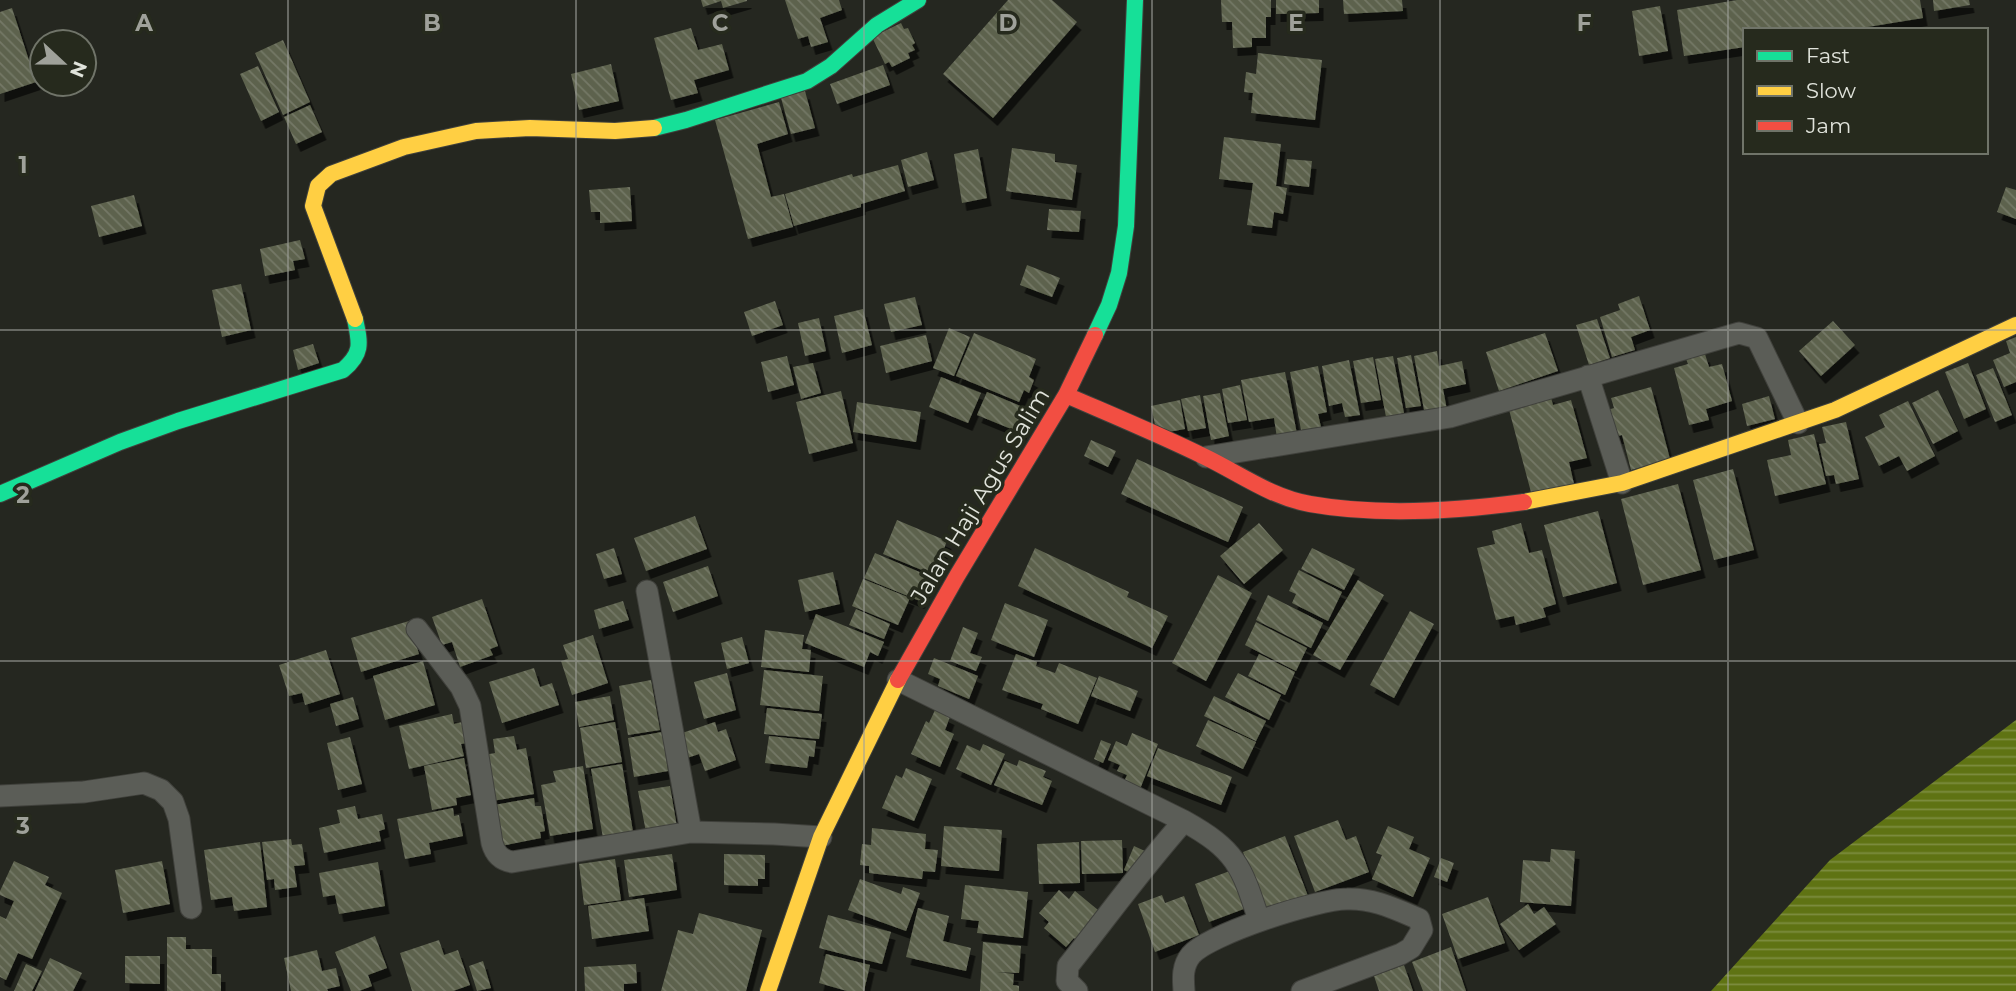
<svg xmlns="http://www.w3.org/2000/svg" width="2016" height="991" viewBox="0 0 2016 991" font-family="Montserrat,sans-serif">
	<defs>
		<pattern id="water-rules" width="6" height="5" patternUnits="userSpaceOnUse" patternTransform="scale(1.75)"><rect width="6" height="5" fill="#5f7313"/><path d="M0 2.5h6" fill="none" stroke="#7d8d40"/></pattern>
		<pattern id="building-back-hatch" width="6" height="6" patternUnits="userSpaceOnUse" patternTransform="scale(1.75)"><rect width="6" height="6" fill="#5d624d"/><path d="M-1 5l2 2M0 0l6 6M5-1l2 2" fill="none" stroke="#747866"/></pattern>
		<filter id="shadow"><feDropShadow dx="4.5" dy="8" stdDeviation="0" flood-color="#0009"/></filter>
	</defs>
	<rect width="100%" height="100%" fill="#252720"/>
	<path fill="url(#water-rules)" d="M2016,720V991H1711L1830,860Z"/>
	<path fill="url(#building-back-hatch)" filter="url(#shadow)" d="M701,0H747V1L723,8L721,1L703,7Z
		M785,0H839L842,10L820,18L828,42L811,47L808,36L798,39Z
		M1008,0H1052L1077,22L993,118L943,74Z
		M1221,0H1271V17H1266V38H1252V47L1233,48L1232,22H1222Z
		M1276,0H1319V13L1276,14Z
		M1343,0H1402L1403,11L1344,14Z
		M1737,0H1920L1923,18L1849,30H1745V47L1684,56L1677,10Z
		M1933,0H1969L1970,5L1934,11Z
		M1660,6L1668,51L1639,56L1632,11Z
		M12,8L36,82L0,94V12Z
		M901,23L904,29L908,28L915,43L912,45L915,50L908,53L910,58L892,67L889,62L885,64L872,37Z
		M691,28L698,50L722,44L729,70L694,80L698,93L671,100L654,38Z
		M283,40L310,102L283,115L255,53Z
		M1258,53L1322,60L1315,120L1251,113L1253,93L1244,92L1246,72L1256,74Z
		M611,64L619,101L579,110L571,74Z
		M883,65L890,85L837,104L830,84Z
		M258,66L279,112L261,121L240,74Z
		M805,91L815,128L791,134L781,98Z
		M779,102L788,134L757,144L771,197L784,194L793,227L748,239L715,120Z
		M310,105L322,132L296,144L284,117Z
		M1224,137L1281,144L1276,186L1287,188L1283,214L1274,212L1272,228L1247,225L1253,183L1219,179Z
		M1012,148L1055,154V162L1077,165L1072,200L1006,191Z
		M978,149L987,198L962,203L954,154Z
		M927,152L934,180L908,187L901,160Z
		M1287,159L1312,161L1309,187L1284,184Z
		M898,165L905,191L861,204V207L794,226L785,194L852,174L853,177Z
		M630,187L632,221L600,223V212H591L589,190Z
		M2006,187L2016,190V219L1997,212Z
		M134,195L142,226L99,237L91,206Z
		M1049,209L1081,211L1079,232L1047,230Z
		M300,240L305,259L293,261L295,270L265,276L260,249Z
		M1027,265L1060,278L1052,297L1020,285Z
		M241,284L251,330L222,337L212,290Z
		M1639,296L1650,330L1631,337L1635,350L1612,357L1600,317L1620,310L1618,304Z
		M915,297L922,325L891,332L884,304Z
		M775,301L783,325L752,336L744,312Z
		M863,309L872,345L842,353L834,316Z
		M819,318L826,351L805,356L798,323Z
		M1597,319L1610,358L1589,365L1576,325Z
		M1833,321L1855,345L1821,376L1799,351Z
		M949,328L970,337L954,376L933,368Z
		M974,333L1036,359L1029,377L1034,380L1029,393L1024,390L1019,402L956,376Z
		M1545,333L1558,371L1499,391L1486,352Z
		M926,335L932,361L886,373L880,346Z
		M2016,337V382L2004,387L1993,360L2010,353L2006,341Z
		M313,344L319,363L298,370L293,350Z
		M1437,351L1439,366L1462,361L1466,384L1443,389L1447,410L1425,415L1414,356Z
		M1705,354L1709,367L1722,364L1732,401L1706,409L1709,420L1689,425L1674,368L1688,364L1686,359Z
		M1411,355L1421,406L1406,408L1397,358Z
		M787,356L794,385L768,392L761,362Z
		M1393,356L1404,413L1386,417L1375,359Z
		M1373,357L1381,400L1361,403L1353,361Z
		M1349,360L1360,415L1345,417L1342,403L1329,406L1322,366Z
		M813,363L821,393L801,399L793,367Z
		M1968,363L1986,409L1964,419L1945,372Z
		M1318,366L1327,412L1318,414L1321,427L1301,430L1290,372Z
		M1993,368L2012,415L1995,422L1976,375Z
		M1285,372L1297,434L1277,438L1274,418L1249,422L1241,380Z
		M941,377L981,393L968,423L929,407Z
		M1240,385L1247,420L1228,423L1222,389Z
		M1651,387L1670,459L1631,470L1622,435L1611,438L1604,411L1614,408L1611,398Z
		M1938,390L1958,431L1933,444L1912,403Z
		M841,391L853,443L809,454L796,402Z
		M987,392L1030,410L1021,433L977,415Z
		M1220,393L1229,436L1211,440L1203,396Z
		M1550,394L1553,405L1571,400L1587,458L1569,462L1574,484L1532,496L1508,406Z
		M1200,395L1206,428L1188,431L1181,399Z
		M1769,396L1775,419L1747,426L1742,404Z
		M1180,400L1185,429L1157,434L1151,406Z
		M1908,401L1935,456L1907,471L1899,456L1879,466L1865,437L1885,427L1879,415Z
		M857,402L921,412L916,442L853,432Z
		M1846,422L1859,479L1836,484L1834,475L1826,476L1819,444L1826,443L1822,427Z
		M1814,434L1826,484L1775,496L1767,460L1791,455L1788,440Z
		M1091,440L1116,451L1108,467L1084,456Z
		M1137,459L1243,507L1228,542L1121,494Z
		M1733,469L1754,550L1714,560L1693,480Z
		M1678,484L1701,570L1643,585L1621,499Z
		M1598,511L1617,583L1563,597L1544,525Z
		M695,516L707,549L646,571L634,538Z
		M897,520L947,541L934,575L883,554Z
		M1259,523L1283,550L1244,584L1220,556Z
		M1521,523L1529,553L1542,550L1556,604L1543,608L1546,617L1516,625L1514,616L1496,620L1477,548L1495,544L1492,531Z
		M614,548L622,574L604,579L596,554Z
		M1035,548L1129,592L1127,597L1168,616L1152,648L1018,586Z
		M1312,548L1355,569L1344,590L1301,569Z
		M875,553L931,577L920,601L864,578Z
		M708,566L718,596L673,612L663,582Z
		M1299,570L1342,592L1328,621L1292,603L1296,594L1289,591Z
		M833,572L840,604L805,612L798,580Z
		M1218,575L1252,593L1206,681L1172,663Z
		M863,579L910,598L898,625L852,606Z
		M1358,580L1384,595L1340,670L1313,655Z
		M1268,595L1323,623L1311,648L1256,620Z
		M482,599L498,646L490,649L493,655L460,667L452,642L442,645L432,617Z
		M623,601L629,620L599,629L594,610Z
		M1005,603L1048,620L1034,657L991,640Z
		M856,609L890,624L884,639L849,625Z
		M1410,611L1434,624L1394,698L1370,685Z
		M816,614L884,642L878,656L870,652L864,667L805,643Z
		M409,621L419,654L361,672L351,638Z
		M1256,622L1307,648L1296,671L1245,645Z
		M963,627L978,633L970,653L982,657L976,671L950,661Z
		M765,630L804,635L802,649L811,650L809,672L761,667Z
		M593,635L608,683L572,695L561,661L568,659L563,645Z
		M742,637L749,663L727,669L721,643Z
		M326,650L340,694L305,705L302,693L289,696L279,665Z
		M1016,654L1037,662L1036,666L1055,673L1059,663L1097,678L1078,724L1041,709L1043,704L1002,690Z
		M1259,654L1295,672L1285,695L1248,676Z
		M934,658L978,676L969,699L938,686L940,679L928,674Z
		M423,661L435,705L385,720L373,676Z
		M534,668L540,687L552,683L559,705L502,723L489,682Z
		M764,670L823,676L819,711L760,705Z
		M727,673L736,710L704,719L694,682Z
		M1238,673L1281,695L1269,720L1225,697Z
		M1099,676L1138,691L1130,711L1091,696Z
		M651,680L660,730L628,735L619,686Z
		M610,696L614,720L579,727L575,702Z
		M1214,696L1266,721L1256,741L1204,716Z
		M353,697L359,719L336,726L330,704Z
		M767,708L822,714L819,739L764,734Z
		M935,710L950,717L945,730L954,734L940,767L911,754L926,721L929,723Z
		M452,714L454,724L462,722L467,743L461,744L464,756L409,769L399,726Z
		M1208,720L1256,742L1243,769L1196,746Z
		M615,722L622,762L586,768L580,728Z
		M715,722L718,732L726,729L736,760L705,771L699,754L687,758L679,734Z
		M662,732L668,771L634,777L628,738Z
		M1132,733L1158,744L1140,789L1124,782L1127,775L1117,771L1120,765L1108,760L1116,741L1127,746Z
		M514,736L517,750L526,748L534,794L492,801L484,755L495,753L493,739Z
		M769,736L816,741L814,757L809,756L807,768L765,763Z
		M350,737L362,784L338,790L327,743Z
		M1101,740L1111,744L1103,763L1094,759Z
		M983,744L1005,754L991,785L956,769L967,745L980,751Z
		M1158,748L1232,777L1221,805L1147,776Z
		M464,758L471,795L456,798L457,805L432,810L424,766Z
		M1019,760L1046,771L1043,777L1052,781L1042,805L994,785L1005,761L1017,766Z
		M622,764L634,838L604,844L591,769Z
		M583,766L593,829L550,836L541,785L556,782L553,771Z
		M906,768L932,779L914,821L882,808L896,775L902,778Z
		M670,786L677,827L646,832L638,791Z
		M534,798L535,806H541L545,831L540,832L541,838L501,846L494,805Z
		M355,806L358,819L382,814L385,829L379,831L381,841L324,853L319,828L340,823L337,810Z
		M453,808L454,816L459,815L463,836L429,843L431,854L405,859L397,819Z
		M1338,820L1346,840L1356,836L1369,872L1315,892L1294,836Z
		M944,826L1002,830L999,871L941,866Z
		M1388,826L1414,837L1409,849L1430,858L1413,897L1372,879L1382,855L1376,853Z
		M872,828L926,834L925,849L938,850L935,872L923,871L922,879L869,873V866L860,865L862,844L871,845Z
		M1285,836L1308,896L1265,912L1243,852Z
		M291,839L292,845L302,844L305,865L294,866L297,887L275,890L274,879L267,880L262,842Z
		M1122,840L1123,873L1082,874L1081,841Z
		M260,842L267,907L234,911L232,897L211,900L204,850Z
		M1079,842L1080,883L1039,884L1037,844Z
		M1134,846L1147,852L1137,876L1124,870Z
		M1551,849L1575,851L1571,906L1520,902L1523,860L1550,862Z
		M672,854L677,890L629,897L624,860Z
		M724,854L765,855V879H758V886L724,885Z
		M1441,858L1454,863L1447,882L1434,877Z
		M615,859L621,900L584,905L579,864Z
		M14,861L49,877L45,885L62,893L32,959L18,953L6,980L0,977V916L6,919L14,901L0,895V891Z
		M162,861L170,904L123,913L115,870Z
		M378,862L385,906L339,914L335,895L323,897L319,873Z
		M1235,869L1249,907L1209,922L1195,884Z
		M860,879L901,894L903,887L920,893L906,931L848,910Z
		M965,885L1028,892L1023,938L977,933L979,921L961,919Z
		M1059,890L1069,899L1075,891L1098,910L1089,921L1094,926L1080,943L1074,938L1066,947L1044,928L1049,922L1039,913Z
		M1162,895L1165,903L1184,896L1199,935L1155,952L1138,904Z
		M1488,897L1505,943L1458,959L1442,914Z
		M644,898L649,931L592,939L588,906Z
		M1528,904L1534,914L1544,907L1556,924L1519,950L1500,924Z
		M918,908L949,916L943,941L971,948L966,971L906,957Z
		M699,913L762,930L746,991H661L678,930L693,934Z
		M828,915L891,932L882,964L819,948Z
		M375,936L387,968L368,975L372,986L359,991H351L335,952Z
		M167,937H186V949H212V974H221V991H167Z
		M439,940L444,955L458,950L470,985L453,991H412L400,953Z
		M983,942L1021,946L1019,973L997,972L1014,974L1013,985L1019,986V991H980Z
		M1451,947L1466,991H1423L1412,962Z
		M317,950L322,971L336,968L340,986L327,989L328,991H291L284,958Z
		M826,954L870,965L864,991H847L819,983Z
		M125,956H160V984L125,983Z
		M50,958L82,973L73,991H35Z
		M483,961L491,988L477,991L469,966Z
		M26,964L42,971L32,991H14Z
		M636,964L637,983L624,984V991H585L584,967Z
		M1404,965L1413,991H1379L1374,976Z"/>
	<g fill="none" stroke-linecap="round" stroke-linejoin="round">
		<defs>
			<path id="street" d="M1588,376L1622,483
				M1206,457L1450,417L1739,333L1757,338L1798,423
				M647,591L691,832
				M417,629L461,687L470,706L492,843C495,854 501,860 512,862L691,832L774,834L821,837
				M898,680L1184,821C1236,850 1241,865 1259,920
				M0,796L84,792L144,783L161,790L173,802L179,819L191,908
				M1077,991L1067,981L1068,966C1107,917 1143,867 1184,821
				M1184,991C1183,978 1182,966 1191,955C1209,934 1318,899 1347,899C1373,898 1395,909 1419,919L1422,930L1411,948L1401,954L1302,991"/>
			<path id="fast" d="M654,128L686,120L807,81L831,66L877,25L918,0
				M1095,335L1109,305L1119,273L1126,226L1135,0
				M0,494L120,442L178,421L343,370C363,353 360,343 355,319"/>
			<path id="slow" d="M355,319L313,206L318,186L331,174L404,147L476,131L530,128L615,131L654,128
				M1524,502L1622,483L1835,410L2016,325
				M768,991L821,837L898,680"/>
			<path id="jam" d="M1066,395C1112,415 1158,434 1203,456C1239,473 1270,497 1310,504C1377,516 1457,511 1524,502
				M898,680L957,576L1066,395L1095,335"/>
		</defs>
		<use href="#street" stroke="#40413c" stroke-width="23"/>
		<use href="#fast" stroke="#40413c" stroke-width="18"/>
		<use href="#slow" stroke="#40413c" stroke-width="18"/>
		<use href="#jam" stroke="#40413c" stroke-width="18"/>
		<use href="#street" stroke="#5b5d57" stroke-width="21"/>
		<use href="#fast" stroke="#16e098" stroke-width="16"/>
		<use href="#slow" stroke="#ffcf43" stroke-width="16"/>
		<use href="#jam" stroke="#f24e42" stroke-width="16"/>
	</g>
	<path fill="none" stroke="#9fa19a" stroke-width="2" stroke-opacity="0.55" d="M288,0V991M576,0V991M864,0V991M1152,0V991M1440,0V991M1728,0V991M0,330H2016M0,661H2016"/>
	<g text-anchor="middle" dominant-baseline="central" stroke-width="7" stroke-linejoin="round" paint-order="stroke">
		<g font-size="23" fill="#e0e3db" stroke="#262a1d">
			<text transform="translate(980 496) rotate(-59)">Jalan Haji Agus Salim</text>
		</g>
	</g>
	<g font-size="23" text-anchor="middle" font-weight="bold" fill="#9fa19a" stroke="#262a1d" stroke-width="7" stroke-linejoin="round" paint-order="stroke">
		<text x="144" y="31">A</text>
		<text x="432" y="31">B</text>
		<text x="720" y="31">C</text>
		<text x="1008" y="31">D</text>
		<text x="1296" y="31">E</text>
		<text x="1584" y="31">F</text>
		<text x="23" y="173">1</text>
		<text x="23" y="503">2</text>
		<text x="23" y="834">3</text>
	</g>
	<rect x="1743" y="28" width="245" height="126" fill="#262a1d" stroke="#707469" stroke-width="2"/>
	<rect x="1757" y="51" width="35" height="10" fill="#16e098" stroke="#707469" stroke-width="2"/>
	<text x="1806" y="63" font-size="21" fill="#e0e3db">Fast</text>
	<rect x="1757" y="86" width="35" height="10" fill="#ffcf43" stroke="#707469" stroke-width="2"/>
	<text x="1806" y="98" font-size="21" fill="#e0e3db">Slow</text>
	<rect x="1757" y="121" width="35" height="10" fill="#f24e42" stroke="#707469" stroke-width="2"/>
	<text x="1806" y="133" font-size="21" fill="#e0e3db">Jam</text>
	<g transform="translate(63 63) rotate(112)"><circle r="33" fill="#262a1d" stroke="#707469" stroke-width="2"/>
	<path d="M0-5L12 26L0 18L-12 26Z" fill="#9fa19a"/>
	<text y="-10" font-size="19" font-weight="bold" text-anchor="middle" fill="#e0e3db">N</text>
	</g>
</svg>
